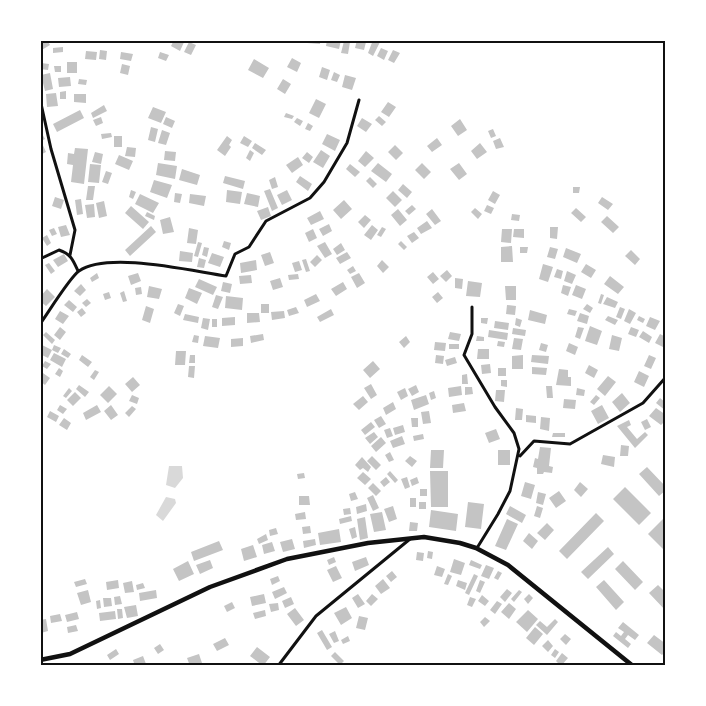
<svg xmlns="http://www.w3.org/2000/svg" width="706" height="706" viewBox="0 0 706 706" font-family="'Times New Roman',serif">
	<rect width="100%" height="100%" fill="#fff"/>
	<path fill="#d9d9d9" d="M169,466H182L183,478L175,488L166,485Z
		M166,497L175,499L176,503L163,521L156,515Z"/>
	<path fill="#c4c4c4" d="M40,40H47L50,45L40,51Z
		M174,40H185L180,51L171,46Z
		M307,40H320V44L307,43Z
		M327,40H341L339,49L326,46Z
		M357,40L366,42L364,50L355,48Z
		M373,40L380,42L373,56L368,53Z
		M344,41L350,42L348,54L341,53Z
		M189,42L196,45L191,55L184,52Z
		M63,47V52L53,53V48Z
		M381,48L388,51L384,60L377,56Z
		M100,50L107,51L106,60L99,59Z
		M393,50L400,53L394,63L388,60Z
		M86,51L97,52L96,60L85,59Z
		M121,52L133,54L131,61L120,59Z
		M160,52L169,55L166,61L158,58Z
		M292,58L301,63L297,72L287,67Z
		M254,59L269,68L263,78L248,70Z
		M67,62H77V73H67Z
		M41,63L49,64L48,70L40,69Z
		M122,64L130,66L128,75L120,73Z
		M54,66H61V72H55Z
		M322,67L330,70L327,80L319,77Z
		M334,72L340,75L337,82L331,80Z
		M50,73L53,89L45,91L41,75Z
		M345,75L356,78L352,90L342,87Z
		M70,77L71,86L59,87L58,78Z
		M79,79L87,80L86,85L78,84Z
		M283,79L291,84L285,94L277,89Z
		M66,91V99H60V92Z
		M56,93L58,106L47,107L46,94Z
		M74,94H86V103L74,102Z
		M316,99L326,104L319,118L309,113Z
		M388,102L396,107L389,117L381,112Z
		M104,105L107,111L93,118L91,113Z
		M153,107L166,112L161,123L148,118Z
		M80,110L84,118L57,132L53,124Z
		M286,113L294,116L292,119L284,117Z
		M379,116L386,122L382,126L375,120Z
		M101,117L103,123L96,126L93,120Z
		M166,117L175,121L172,128L163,124Z
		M297,118L303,121L300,126L294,122Z
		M362,118L372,124L366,132L357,126Z
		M460,119L467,130L458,136L451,126Z
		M308,123L313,126L310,131L305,129Z
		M151,127L158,129L155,142L148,140Z
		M493,129L496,136L491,138L488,131Z
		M40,130L45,139L41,141L46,152L40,155Z
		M162,130L170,133L166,145L158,143Z
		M111,133L112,137L102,139L101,134Z
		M327,134L340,140L335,151L322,144Z
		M114,136H122V147H114Z
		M227,136L232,140L229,145L231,147L225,156L217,150Z
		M244,136L252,141L248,147L240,143Z
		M437,138L442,145L432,152L427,146Z
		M500,138L504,147L496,149L493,141Z
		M255,143L266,150L262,155L252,148Z
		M480,143L487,152L477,159L471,151Z
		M395,145L403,153L396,160L388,152Z
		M127,147L136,148L135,157L125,156Z
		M75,148L88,149L84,184L71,182L73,165L67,164L68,153L74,154Z
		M250,150L254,153L250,161L246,158Z
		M321,150L330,156L323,168L313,162Z
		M165,151L176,152L175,161L164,160Z
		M366,151L374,158L365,167L358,161Z
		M95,152L103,154L101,164L92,162Z
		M307,152L313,157L309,163L302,158Z
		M119,155L133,161L129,170L115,164Z
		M298,157L303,165L292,173L286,165Z
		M158,163L177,166L175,179L156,175Z
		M378,163L392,174L386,182L371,171Z
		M422,163L431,172L424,179L415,170Z
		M459,163L467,174L459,180L450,169Z
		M90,164L101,165L99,183L88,182Z
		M350,164L360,172L355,177L346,169Z
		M182,169L200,175L197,185L179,180Z
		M106,171L112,173L108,184L102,182Z
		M225,176L245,181L243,189L223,183Z
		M300,176L312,184L308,191L296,182Z
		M275,177L278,187L272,189L269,180Z
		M370,177L377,184L373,188L366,181Z
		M154,180L172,185L167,198L150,192Z
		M403,184L412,192L407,198L398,190Z
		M88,186H95L93,200H86Z
		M573,187H580L579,193H573Z
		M270,189L278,208L272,211L264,191Z
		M131,190L136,192L133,199L129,197Z
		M227,190L242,192L240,204L226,202Z
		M287,190L292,200L282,205L277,195Z
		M393,191L402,200L395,207L386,198Z
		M493,191L500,195L495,204L488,200Z
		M175,193L182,194L180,203L174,202Z
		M247,193L260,196L258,207L244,204Z
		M140,194L159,203L153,213L135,204Z
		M190,194L206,196L204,206L189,203Z
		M55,197L64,200L61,209L52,206Z
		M602,197L613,204L608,210L598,203Z
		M81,199L83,214L77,215L75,200Z
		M344,200L352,209L341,219L333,210Z
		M104,201L107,216L99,218L96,203Z
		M94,204L95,217L87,218L85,205Z
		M412,205L416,209L409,215L405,211Z
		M487,205L494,208L491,214L484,211Z
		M131,206L149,222L143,229L125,213Z
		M268,207L271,216L261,220L257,211Z
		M475,208L482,214L478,219L471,212Z
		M576,208L586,217L581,222L571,213Z
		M398,209L407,220L400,226L391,215Z
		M432,209L441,221L435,225L426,214Z
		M320,211L324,219L311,225L307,218Z
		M147,212L155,216L154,220L145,216Z
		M512,214L520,215L519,221L511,220Z
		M365,215L371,220L364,228L358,222Z
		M607,216L619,227L613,233L601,222Z
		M170,217L174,232L163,234L160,220Z
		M427,221L432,228L421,234L417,228Z
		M329,224L332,231L323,236L319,229Z
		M66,225L70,235L61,237L58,227Z
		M372,225L378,230L371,240L364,235Z
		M151,226L156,232L130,256L125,250Z
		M382,227L386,229L381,237L377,235Z
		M550,227H558L557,239L550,238Z
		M54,228L57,234L52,236L49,230Z
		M189,228L198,230L196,244L187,243Z
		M313,229L317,238L309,242L305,233Z
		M502,229H512L511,243L501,242Z
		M514,229H524V238L513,237Z
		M414,232L419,238L412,243L407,236Z
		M47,235L51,243L47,246L42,238Z
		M224,241L231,243L229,250L222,247Z
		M401,241L407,247L404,250L398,244Z
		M198,242L202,243L198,257L194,256Z
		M325,242L332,254L325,258L317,246Z
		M341,243L345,250L337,255L333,249Z
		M512,246L513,262H501V247Z
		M204,247L209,248L207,257L202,255Z
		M520,247H528L527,253H520Z
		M550,247L558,249L555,259L547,257Z
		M566,248L581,254L577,263L563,257Z
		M631,250L640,259L635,265L625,256Z
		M180,251L193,253L192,262L179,261Z
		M270,252L274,263L265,266L261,255Z
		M347,252L351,258L340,264L336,258Z
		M212,253L224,257L220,267L208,263Z
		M64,254L68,261L58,267L53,260Z
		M317,255L322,260L315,267L310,262Z
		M199,258L206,260L204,268L197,267Z
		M306,259L310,271L306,272L302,260Z
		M256,260L257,270L241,273L240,263Z
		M382,260L389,267L383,273L377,266Z
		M299,261L302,270L295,272L292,263Z
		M49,263L55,271L51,274L45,265Z
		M543,264L553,267L548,282L539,279Z
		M586,264L596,270L591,278L581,272Z
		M353,266L356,271L350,274L347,270Z
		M557,269L563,271L561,279L554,277Z
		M447,270L452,276L446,282L440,276Z
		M567,271L576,275L572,284L564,281Z
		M433,272L439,279L433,284L427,277Z
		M97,273L99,278L92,282L90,278Z
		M138,273L141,281L131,285L128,276Z
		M359,273L365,283L357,288L351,277Z
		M298,274L299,279L289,280L288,275Z
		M251,275L252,283L240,284L239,276Z
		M610,276L624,287L618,294L604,284Z
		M280,278L283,287L273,290L270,281Z
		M455,278L463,279L462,289L455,288Z
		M199,279L217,287L213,295L195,287Z
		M468,281L482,283L480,297L466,296Z
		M223,282L232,284L230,293L221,291Z
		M343,282L347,289L336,296L331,289Z
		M81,284L86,290L80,296L74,291Z
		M563,285L571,287L568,296L561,293Z
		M576,285L586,289L582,299L572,295Z
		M149,286L162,289L159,299L147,297Z
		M505,286H516V300H506Z
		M141,287L142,294L136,295L135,288Z
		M189,288L202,293L197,304L185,298Z
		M47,289L55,297L46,306L40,301V297Z
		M124,291L127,301L123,302L120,293Z
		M109,292L111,298L105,300L103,294Z
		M438,292L443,298L437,303L432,297Z
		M316,294L320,301L307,307L304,300Z
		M601,294L604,295L601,304L598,303Z
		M216,295L223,297L218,309L212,307Z
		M226,296L243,298L242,310L225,308Z
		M607,297L618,302L615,308L603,304Z
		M87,299L91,303L86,307L82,303Z
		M69,300L77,307L73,312L64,305Z
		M178,304L184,306L180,316L174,313Z
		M261,304H269V313H261Z
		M587,304L593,308L590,313L583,309Z
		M507,305L516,306L515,315L506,314Z
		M146,306L154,309L150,323L142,320Z
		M296,307L299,313L289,316L287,310Z
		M620,307L625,309L621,319L616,317Z
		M82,308L86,313L81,317L77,312Z
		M331,309L334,315L320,322L317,317Z
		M569,309L577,311L575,316L567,314Z
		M629,309L636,313L630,324L624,321Z
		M530,310L547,315L545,324L528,320Z
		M60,311L69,316L63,324L55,319Z
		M284,311L285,318L272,320L271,312Z
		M247,313H259L260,322L247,323Z
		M580,313L589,316L587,324L577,321Z
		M185,314L199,317L198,323L183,320Z
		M608,316L618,320L615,325L605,320Z
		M639,316L645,319L643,323L637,320Z
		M235,317V325L222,326V318Z
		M650,317L660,321L655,330L646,326Z
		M203,318L210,319L208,330L201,328Z
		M481,318H488L487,324L481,323Z
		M516,318L522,320L520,327L515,325Z
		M212,319H217V327H212Z
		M495,321L509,323L508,330L494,328Z
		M590,326L602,331L597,345L585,341Z
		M60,327L66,332L60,340L54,335Z
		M578,327L584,328L580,339L575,337Z
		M631,327L639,330L636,337L628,334Z
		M513,328L526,330L525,336L512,334Z
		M489,330L508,333L507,340L488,337Z
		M643,331L652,337L649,343L639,337Z
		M46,332L55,340L52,344L43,335Z
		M450,332L461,334L459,341L448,339Z
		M263,334L264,340L251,343L250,336Z
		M660,334L666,337L665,348L655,343Z
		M194,335L199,336L198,343L192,342Z
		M612,335L622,338L619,351L609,349Z
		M205,336L220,338L218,348L203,346Z
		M406,336L410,342L404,348L399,342Z
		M477,336L484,337V341H476Z
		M243,338V346L231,347V339Z
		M514,338L523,339L521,350L512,349Z
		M498,341L505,342L504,347L497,346Z
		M435,342L446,343L445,351L434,350Z
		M541,343L548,345L546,352L539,350Z
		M569,343L578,347L575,355L566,351Z
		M40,344L52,350L54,345L61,348L58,353L52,350L48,358L40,354Z
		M449,344H459V349H449Z
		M64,349L71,354L68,358L61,354Z
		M478,349H489V359H477Z
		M176,351H186L185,365H175Z
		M54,353L66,359L62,367L50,360Z
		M82,355L92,362L88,367L79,360Z
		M190,355H195V363H189Z
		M436,355L444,356L443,364L435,363Z
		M523,355V369H512V356Z
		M532,355L549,356L548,364L531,362Z
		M649,355L656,358L651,369L644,366Z
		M455,357L457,363L447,366L445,360Z
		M45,361L51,364L47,369L42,366Z
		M373,361L380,369L370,378L363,370Z
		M490,364L491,373L482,374L481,365Z
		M589,365L598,370L594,378L585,373Z
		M189,366H195L194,378L188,377Z
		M532,367L547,368L546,375L532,374Z
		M59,368L63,371L60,377L55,374Z
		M498,368H506V376H498Z
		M559,369L568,370V377H571V386L556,385Z
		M95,370L99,372L94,380L90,377Z
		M40,371L50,378L45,385L40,381Z
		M639,371L649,376L644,387L634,382Z
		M467,374L468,384H462V375Z
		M608,376L616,382L605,396L597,389Z
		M133,377L140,385L132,392L125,384Z
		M501,380H507V387L501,386Z
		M371,384L377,395L371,399L364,388Z
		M79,385L89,392L85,397L76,389Z
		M416,385L419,392L412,396L408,389Z
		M109,386L117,394L108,403L100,395Z
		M461,386L462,395L449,397L448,388Z
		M546,386H552L553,398H547Z
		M465,387H472L473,394L465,395Z
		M69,388L72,391L66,398L63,396Z
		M405,388L408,396L401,400L397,392Z
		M577,388L585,390L584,396L576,395Z
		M496,390H505L504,402L495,401Z
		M434,391L436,398L431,400L429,393Z
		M75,392L81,398L73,406L67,400Z
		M622,393L630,403L620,412L612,402Z
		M132,395L139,398L137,404L129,401Z
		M426,395L429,404L414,410L411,400Z
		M596,395L600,398L594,405L590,402Z
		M363,396L368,402L359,410L353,404Z
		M660,398L666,403V411L656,403Z
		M564,399L576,400L575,409L563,408Z
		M393,402L396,409L386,415L383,408Z
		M464,403L466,411L453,413L452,405Z
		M60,405L67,409L63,414L57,410Z
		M97,405L101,412L86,420L83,413Z
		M111,405L118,415L111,420L104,411Z
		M602,405L609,418L598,424L591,411Z
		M132,406L136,409L129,417L125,413Z
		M516,408L523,409L522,420H515Z
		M656,408L666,415V420L661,425L649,416Z
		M50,411L59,416L56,422L47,417Z
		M429,411L431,423L423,424L421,412Z
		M526,415L536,416V423L526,422Z
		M381,416L386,424L379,428L374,420Z
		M541,417L550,418L549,431L540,429Z
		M64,418L71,423L67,430L59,425Z
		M411,418H418V427H412Z
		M647,419L651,427L645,430L641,422Z
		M629,420L631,425L627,427L637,439L645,432L648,435L635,448L617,426Z
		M371,422L375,427L365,435L361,430Z
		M403,425L405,432L395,435L393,428Z
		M390,428L393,436L387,438L384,430Z
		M496,429L500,439L489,443L485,433Z
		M374,432L378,437L370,444L365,438Z
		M553,433H565V437H552Z
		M423,434L424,439L414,441L413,436Z
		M402,436L405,444L393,448L390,441Z
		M381,437L386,443L376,452L371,446Z
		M621,445L629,446L628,456H620Z
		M540,447L551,448L549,466L553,467L552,473L544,472L543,474H537V468L533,467L535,458L538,459Z
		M431,450H444L443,468H430Z
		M498,450H510V465H498Z
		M390,452L394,460L389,462L385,455Z
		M603,455L615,457L614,467L601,464Z
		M372,456L381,465L376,470L367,461Z
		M410,456L417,461L412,467L405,461Z
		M362,457L371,467L368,472L363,468L360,470L355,465Z
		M647,467L666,487V490L659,496L639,474Z
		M390,471L398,480L395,483L387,474Z
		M430,471H448V507H431Z
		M363,472L371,479L365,485L357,478Z
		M304,473L305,478L298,479L297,474Z
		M386,477L390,482L384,487L380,482Z
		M407,477L410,487L405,489L401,479Z
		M417,477L419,483L412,486L410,480Z
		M525,482L535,485L531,499L521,496Z
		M580,482L588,489L581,497L574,490Z
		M373,483L381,491L376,496L368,488Z
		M625,487L651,513L639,525L613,499Z
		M420,489H427V496H420Z
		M559,491L566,501L556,508L549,498Z
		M355,492L358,499L351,501L349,494Z
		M538,492L546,494L543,505L536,503Z
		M373,495L379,508L373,511L367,498Z
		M299,496H309L310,505H299Z
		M410,498H416V507H410Z
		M419,502H426V509H419Z
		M468,502L484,504L481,529L465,527Z
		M366,504L367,511L357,514L356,507Z
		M393,506L397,519L389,522L384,509Z
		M510,506L526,515L522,523L506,514Z
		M537,506L543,508L540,518L534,516Z
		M350,508L351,514L344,515L343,509Z
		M431,510L458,514L456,531L429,527Z
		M305,512L306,519L296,520L295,514Z
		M382,512L386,530L374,532L370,514Z
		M596,513L604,521L567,559L559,551Z
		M351,516L352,521L340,524L339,519Z
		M666,516V552L648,534Z
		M365,517L368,538L360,540L357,519Z
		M507,519L518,524L506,550L495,546Z
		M410,522L418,523L417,531H409Z
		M547,523L554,530L545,540L537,533Z
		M310,526L311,533L303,534L302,527Z
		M355,527L357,537L352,539L349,529Z
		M276,528L278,534L270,536L269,530Z
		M339,529L341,542L320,545L318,533Z
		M529,533L538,541L532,549L523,541Z
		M266,534L268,540L259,544L257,539Z
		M292,539L295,549L283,552L280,542Z
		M315,539L316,545L304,548L303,541Z
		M219,541L223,550L194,561L191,552Z
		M272,542L275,551L264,554L262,545Z
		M253,545L257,557L244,561L241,549Z
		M608,547L614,554L588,579L581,572Z
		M428,551L433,552L432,559L427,558Z
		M417,552L424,553L423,561L416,560Z
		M334,557L336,562L329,565L327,560Z
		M366,557L369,565L355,571L352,562Z
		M454,559L465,563L461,575L450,572Z
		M210,560L213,568L200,574L196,565Z
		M471,560L482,565L480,569L469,565Z
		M188,561L194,574L179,581L173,569Z
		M623,561L643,582L635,590L615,569Z
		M486,565L494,568L489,579L481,576Z
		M336,566L342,578L333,582L327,570Z
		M437,566L445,569L442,577L434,575Z
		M392,571L397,577L391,582L386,576Z
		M498,571L502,573L498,580L494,578Z
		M448,574L452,576L448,585L444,584Z
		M474,574L478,576L469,595L465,593Z
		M278,576L280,581L272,585L270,579Z
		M85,579L87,584L76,587L74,582Z
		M383,579L390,588L381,594L375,586Z
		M118,580L119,588L107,590L106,582Z
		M458,580L467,583L465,590L456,586Z
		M480,580L485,582L480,593L476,591Z
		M604,580L624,602L616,610L596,587Z
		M132,581L134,592L125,593L123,583Z
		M143,583L145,588L137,590L136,585Z
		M658,585L666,593V611L649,593Z
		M284,587L287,593L275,599L272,592Z
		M507,589L512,593L505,602L500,597Z
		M88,590L91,602L81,605L77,593Z
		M156,590L157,598L140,601L139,593Z
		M519,590L522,592L514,602L511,599Z
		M264,594L266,603L252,606L250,597Z
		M358,594L365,604L358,608L352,598Z
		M372,594L378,599L371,606L366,601Z
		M529,594L533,598L528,604L524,599Z
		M482,595L489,601L485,606L478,601Z
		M120,596L122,604L115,605L114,597Z
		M291,597L294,604L285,608L282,601Z
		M470,597L476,599L472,607L467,605Z
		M103,598H111L112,606L104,607Z
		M100,600L101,608L97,609L96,601Z
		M497,601L502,604L495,614L490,610Z
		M232,602L235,608L227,612L224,606Z
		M278,603L279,610L271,612L269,604Z
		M509,603L516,609L509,619L501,612Z
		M136,605L138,616L127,618L124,607Z
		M346,607L352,618L341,625L334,613Z
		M295,608L304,620L296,626L287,614Z
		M117,609H122L123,618L118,619Z
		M265,610L266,616L255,619L253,613Z
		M528,610L538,619L527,632L516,622Z
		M115,611L116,619L100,621L99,613Z
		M77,612L79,619L67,622L65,615Z
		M60,614L62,621L51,623L50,616Z
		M359,616L368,618L365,630L356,628Z
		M485,617L490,621L484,627L480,622Z
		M46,619L48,631L41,633L40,620Z
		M555,619L558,622L547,635L536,625L540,621L547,627Z
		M623,622L639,635L635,640L628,635L625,639L631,644L628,648L613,636L616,632L621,636L624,632L618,628Z
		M76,625L78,631L68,633L67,627Z
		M535,627L543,634L534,645L526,638Z
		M322,630L332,647L327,650L317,633Z
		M335,631L339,641L334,643L329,634Z
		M565,634L571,639L566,645L560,639Z
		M654,635L666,644V651L662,655L647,643Z
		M348,636L350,641L343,644L341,640Z
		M225,638L229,645L217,651L213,644Z
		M548,640L553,646L548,652L542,646Z
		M160,644L164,650L158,654L154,648Z
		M257,647L270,657L263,666L250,656Z
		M116,649L119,654L110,660L107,655Z
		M555,649L559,652L555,658L551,655Z
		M335,652L344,661L340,665L331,656Z
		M562,653L568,658L561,666L556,661Z
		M199,654L202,663L190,666L187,658Z
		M143,656L146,664L135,666L133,660Z"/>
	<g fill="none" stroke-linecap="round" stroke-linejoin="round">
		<path stroke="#111" stroke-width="3" d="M40,99L51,149L75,230L70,255
			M40,259L59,250C71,254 73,260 78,271
			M472,307V334L464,355L495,407L514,433L519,449L510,491L498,514L477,548
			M40,324C48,313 70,277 79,271C108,251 191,271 226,276L235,254L249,247L266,221L310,198L324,182L347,143L359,100
			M520,456L534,441L570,444L643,403L666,377
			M278,666L316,616L410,539"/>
		<path stroke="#111" stroke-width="4.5" d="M40,660L70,654L210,587L287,559L368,543L424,537L460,543L476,548L508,565L633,666"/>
	</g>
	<rect width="706" height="706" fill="none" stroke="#ffffff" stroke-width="84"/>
	<rect x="42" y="42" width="622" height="622" fill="none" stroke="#111" stroke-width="2"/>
</svg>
